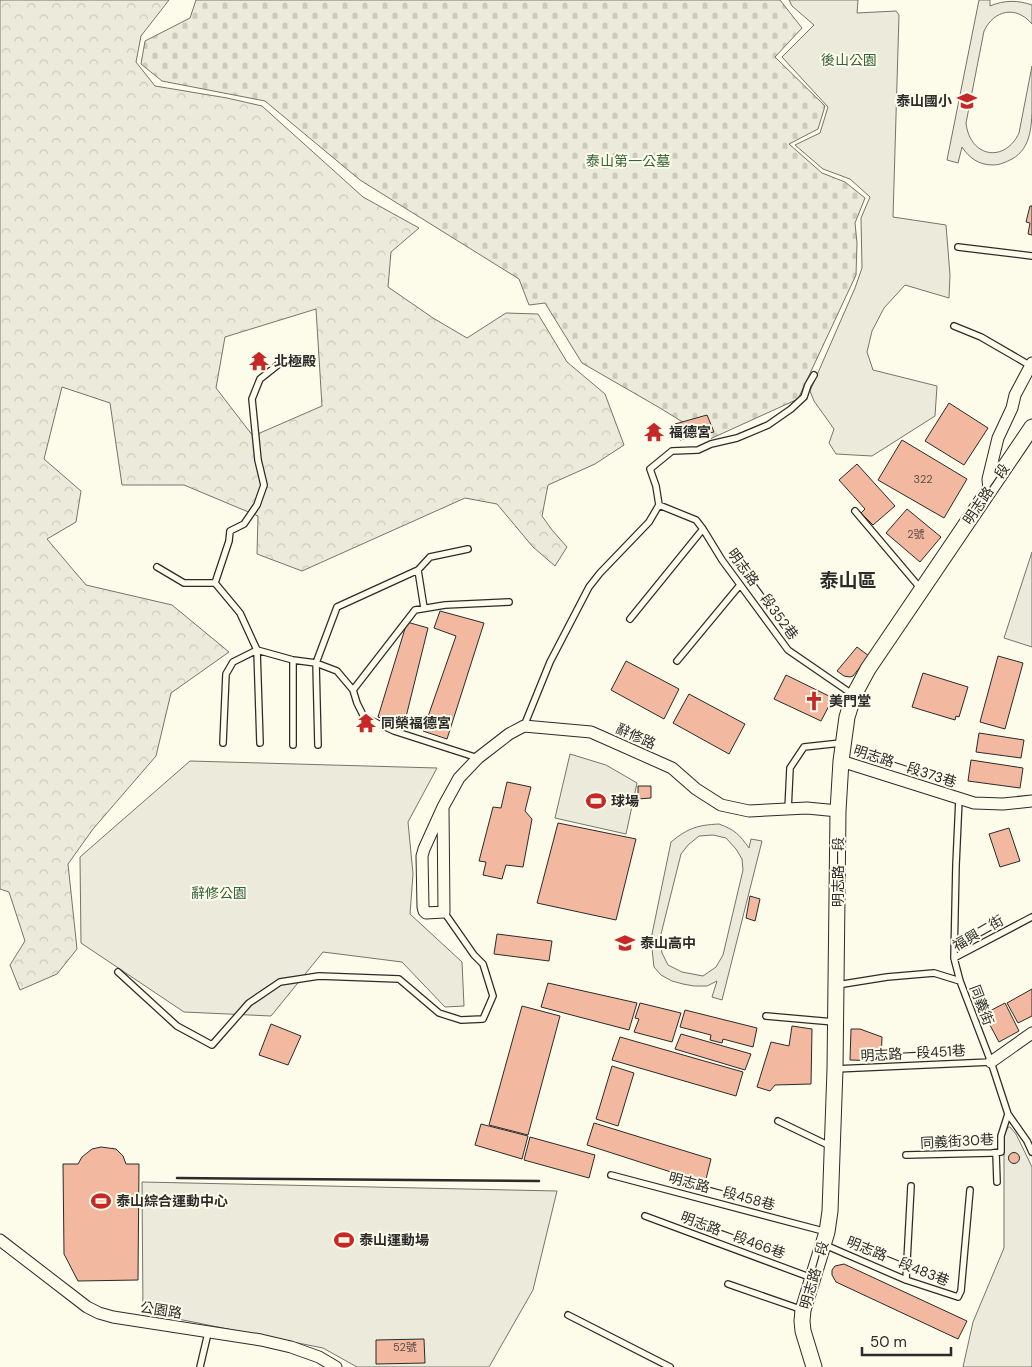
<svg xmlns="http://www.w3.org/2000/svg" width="1032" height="1367" viewBox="0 0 1032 1367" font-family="'DM Sans','Noto Sans TC',sans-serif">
	<defs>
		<pattern id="forest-crowns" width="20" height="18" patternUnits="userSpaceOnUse" patternTransform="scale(1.25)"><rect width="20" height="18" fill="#ecebdb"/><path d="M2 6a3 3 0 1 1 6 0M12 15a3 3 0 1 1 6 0" fill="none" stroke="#cbcabc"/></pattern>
		<pattern id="cemetery-stones" width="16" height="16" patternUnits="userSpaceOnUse" patternTransform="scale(1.25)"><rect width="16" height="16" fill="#ecebdb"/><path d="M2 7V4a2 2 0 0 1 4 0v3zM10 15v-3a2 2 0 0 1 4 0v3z" fill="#cbcabc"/></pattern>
	</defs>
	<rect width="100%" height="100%" fill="#fdfbea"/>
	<path fill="#ecebdb" stroke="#74746e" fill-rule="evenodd" d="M789,0H858L857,13L896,11L899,15L893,217L946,225L950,275L949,298L905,285L884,308L872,331L867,352L873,370L937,386L935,416L872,456L836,454L829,443L834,429L814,401L810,391L855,288L862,268L861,218L870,197L850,179L823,169L795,145L820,133L828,107L782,57L814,25L792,6Z
		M979,0H990V6C1004,0 1018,0 1032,5V24C1016,5 994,10 984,31L966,123C970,158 1005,163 1019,133L1032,66C1032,78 1032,90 1032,101C1032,123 1032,148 1012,159C1006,162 1000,165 993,165C979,165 969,158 962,147L958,163L947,160Z
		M1032,552V647L1004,638Z
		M570,754L606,765L637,783L626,834L555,818Z
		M190,761L437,768L408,822L413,874L410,914L462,962L464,1006L445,1007L402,962L323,952L271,1016L184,1012L81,943L80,857Z
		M719,824C735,830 739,834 749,848L751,839L762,841L722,1000L712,997L717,981L707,986H694L683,984L672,981L661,975L654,967L651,939L671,842C688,828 698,825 719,824ZM713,835L726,838L736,849L742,859L743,870L723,955L716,967L703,976L682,972L668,965L662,953L660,938L681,854L688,845L699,836Z
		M1008,1127H1010L1016,1134L1032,1167V1367H963L973,1322L1004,1248V1135Z
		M142,1182L557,1191L533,1290L489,1367H357L323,1348L143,1312Z"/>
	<path fill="url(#forest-crowns)" stroke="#74746e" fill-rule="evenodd" d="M0,0H169L141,36L136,62L155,86L227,98L262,106L363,197L419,228L391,252L388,287L433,318L467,338L506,313L538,314L567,362L605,394L624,445L595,464L548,485L542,516L552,530L567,547L555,566L533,547L497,504L465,498L302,571L257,554L258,516L184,485H122L110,403L62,387L44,459L81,491L76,522L47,539L86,585L172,605L229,652L171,693L156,756L93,829L68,864L77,949L57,974L20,990L10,965L25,941L9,892L0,889ZM316,309L322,406L253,436L216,388L225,337Z"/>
	<path fill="url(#cemetery-stones)" stroke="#74746e" d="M196,0H780L802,28L775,57L825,106L818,129L789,144L822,173L845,182L865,198L855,223L857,243L856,275L798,399L710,439L660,408L582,363L545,303L529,305L519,279L360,180L265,101L162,81L141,64L145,41L190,18Z"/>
	<path fill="#f2b8a0" stroke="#2b2b2b" d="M1030,206H1032V235L1028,234L1030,223L1026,222Z
		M949,403L988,428L964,465L925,441Z
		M707,415L714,432L680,440L675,424Z
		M902,440L967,479L944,518L878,480Z
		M857,464L895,506L873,525L861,513L865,509L839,480Z
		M907,509L941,537L920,562L886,533Z
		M440,611L484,623L447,739L423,731L456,636L434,628Z
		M407,622L428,628L404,725L378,717Z
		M857,647L869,656L853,676L850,677L844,676L837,671Z
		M998,656L1023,663L1005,729L980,722Z
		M626,661L679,689L664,719L611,690Z
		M923,673L968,687L959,717L956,716L955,720L912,707Z
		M786,675L833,698L821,721L774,699Z
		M689,694L745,724L729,754L673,723Z
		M979,733L1024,740L1021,758L976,752Z
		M971,760L1023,768L1020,788L968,781Z
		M507,782L531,787L525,811L532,819L523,867L506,865L502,879L483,875L486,862L479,861L493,807L501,808Z
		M638,786H651V798L638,799Z
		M558,823L636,839L616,920L537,903Z
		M1009,828L1020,861L1000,867L989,834Z
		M750,896L760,899L755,921L746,918Z
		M497,934L552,941L549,961L494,954Z
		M548,983L637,1003L629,1030L541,1007Z
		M1032,989V1016L1018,1023L1007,1003Z
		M640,1003L681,1013L672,1042L634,1032L639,1019L635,1018Z
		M1005,1003L1019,1031L999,1042L984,1014Z
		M522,1006L560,1016L528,1135L489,1125Z
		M685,1010L757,1028L753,1047L723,1039L722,1043L710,1040L711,1035L680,1027Z
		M271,1024L301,1036L288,1065L259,1055Z
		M792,1026L812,1029L811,1084L775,1085L770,1091L757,1087L771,1042L789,1046Z
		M851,1029H860L882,1037L881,1061L850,1060Z
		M681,1034L751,1054L745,1070L675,1049Z
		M620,1037L743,1072L736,1096L612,1060Z
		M612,1066L634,1073L618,1126L596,1119Z
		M594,1123L711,1159L705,1183L587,1145Z
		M481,1124L528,1136L522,1159L475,1145Z
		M530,1137L595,1155L589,1178L524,1160Z
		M101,1147L116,1149L123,1156L126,1164H139L138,1280L78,1281L64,1254L63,1164H78L82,1157L92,1149Z
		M1008.5 1158a5.5 5.5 0 1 1 11 0a5.5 5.5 0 1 1-11 0Z
		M844,1264L967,1321L958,1339L836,1282L832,1275V1270L835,1266Z
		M424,1339L425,1363L376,1364V1340Z"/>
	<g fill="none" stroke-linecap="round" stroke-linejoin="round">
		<defs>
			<path id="lane" d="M958,247L1032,256
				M954,326L981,337L1031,366
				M659,505L696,520L703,529L722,560L788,650L852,694
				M855,511L921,589
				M157,567L184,583H215L240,613L257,650L293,660L316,663L337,671L353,690L357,703L364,717L394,731L478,758
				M215,583L229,541L230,531L244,524L257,505L264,485L258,460L252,399L260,379L284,360
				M424,608L418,570L430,557L468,549
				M630,619L703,529
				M293,660V745
				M677,661L740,585
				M353,690L415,610L445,605L509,602
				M524,726L550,662L589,587L600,573L649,522L659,505L656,486L650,469L672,451L698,450L711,444L737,438L768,425L791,409L804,397L808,385L814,375
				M223,743L226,674L233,662L257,650L260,743
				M318,745L316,663L337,607L418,570
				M788,810L790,768L804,747L841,743
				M954,958L956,865L959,799
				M118,972L177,1026L212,1045L249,1003L280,982L319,976L399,979L439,1013L461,1020L483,1019L493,996L483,964L474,955L444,912
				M960,981L954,958L1032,917
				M837,985L887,977L934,973L960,981L991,1062L1008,1114L1027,1141L1032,1152
				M766,1016L834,1022
				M835,1069L991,1062
				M778,1121L830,1146
				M996,1153L997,1182
				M906,1155L992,1153L1001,1152V1136L1008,1114
				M611,1175L827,1232
				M645,1216L812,1278
				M825,1245L906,1280L958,1297L961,1291L970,1190
				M906,1280L911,1186
				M728,1284L803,1310
				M568,1315L670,1367
				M200,1367L208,1333"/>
			<path id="street" d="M989,490L988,479L998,438L1012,408L1015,395L1032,363
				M841,761L974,803L1003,804L1032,801
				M443,807L444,912L426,913L424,911L423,907L422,856L424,849L443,807L459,778L478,758L509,734L524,726L591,732L672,768L696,789L721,805L749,811L807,808L838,811
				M991,1062L1032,1033
				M0,1240L87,1307L99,1313L113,1317L261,1340L291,1347L319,1357L336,1367"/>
			<path id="secondary" d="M814,1367L803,1331L802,1321L803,1310L827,1232L830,1211L835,1069L838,811L841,761L847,717L854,695L868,669L1032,427"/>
		</defs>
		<use href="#lane" stroke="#2b2b2b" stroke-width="8"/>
		<use href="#street" stroke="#2b2b2b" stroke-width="13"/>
		<use href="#secondary" stroke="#2b2b2b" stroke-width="17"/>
		<use href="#lane" stroke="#fdfbea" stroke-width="5.5"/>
		<use href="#street" stroke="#fdfbea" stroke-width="11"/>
		<use href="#secondary" stroke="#fdfbea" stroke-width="15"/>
		<path stroke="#2b2b2b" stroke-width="2.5" d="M177,1178L539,1181"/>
	</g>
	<defs>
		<symbol id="school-bare" viewBox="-9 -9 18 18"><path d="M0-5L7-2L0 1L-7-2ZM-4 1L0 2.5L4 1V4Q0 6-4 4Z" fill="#c62828" stroke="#fdfbea" stroke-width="2.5" paint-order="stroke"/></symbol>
		<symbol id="temple-bare" viewBox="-9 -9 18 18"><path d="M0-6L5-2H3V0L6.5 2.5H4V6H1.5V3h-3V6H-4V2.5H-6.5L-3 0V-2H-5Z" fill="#c62828" stroke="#fdfbea" stroke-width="2.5" paint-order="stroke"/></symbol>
		<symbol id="church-bare" viewBox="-9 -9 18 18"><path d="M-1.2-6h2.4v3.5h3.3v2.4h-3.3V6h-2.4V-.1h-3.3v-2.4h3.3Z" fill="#c62828" stroke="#fdfbea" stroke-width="2.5" paint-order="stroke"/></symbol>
		<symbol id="stadium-bare" viewBox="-9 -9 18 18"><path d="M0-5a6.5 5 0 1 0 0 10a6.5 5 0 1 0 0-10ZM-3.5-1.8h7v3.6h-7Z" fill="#c62828" stroke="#fdfbea" stroke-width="2.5" paint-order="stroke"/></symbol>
	</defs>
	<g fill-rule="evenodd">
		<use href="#school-bare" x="953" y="87" width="28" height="28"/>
		<use href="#temple-bare" x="245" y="347" width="28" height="28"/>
		<use href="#temple-bare" x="640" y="418" width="28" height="28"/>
		<use href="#church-bare" x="800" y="687" width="28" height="28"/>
		<use href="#temple-bare" x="352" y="709" width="28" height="28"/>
		<use href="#stadium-bare" x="582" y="787" width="28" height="28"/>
		<use href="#school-bare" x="611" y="929" width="28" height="28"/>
		<use href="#stadium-bare" x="87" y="1187" width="28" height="28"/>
		<use href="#stadium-bare" x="330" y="1226" width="28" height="28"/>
	</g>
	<g text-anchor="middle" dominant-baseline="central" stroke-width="4" stroke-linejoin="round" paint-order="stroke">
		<g font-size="11" fill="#5d4e48">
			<text x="923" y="479">322</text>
			<text x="916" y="534">2號</text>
			<text x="405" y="1347">52號</text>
		</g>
		<g font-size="14" fill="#34623c" stroke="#fdfbea">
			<text x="849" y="60">後山公園</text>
			<text x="628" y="161">泰山第一公墓</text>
			<text x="219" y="893">辭修公園</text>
		</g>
		<g font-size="14" font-weight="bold" fill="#2b2b2b" stroke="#fdfbea" text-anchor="start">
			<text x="952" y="101" text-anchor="end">泰山國小</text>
			<text x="274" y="361">北極殿</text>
			<text x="669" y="432">福德宮</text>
			<text x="829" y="701">美門堂</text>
			<text x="381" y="723">同榮福德宮</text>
			<text x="611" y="801">球場</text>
			<text x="640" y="943">泰山高中</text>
			<text x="116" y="1201">泰山綜合運動中心</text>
			<text x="359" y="1240">泰山運動場</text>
		</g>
		<g font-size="14" fill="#2b2b2b" stroke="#fdfbea">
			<text transform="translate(986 494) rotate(-56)">明志路一段</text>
			<text transform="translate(763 594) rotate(54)">明志路一段352巷</text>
			<text transform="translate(636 736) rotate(24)">辭修路</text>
			<text transform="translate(905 766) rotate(18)">明志路一段373巷</text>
			<text transform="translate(838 872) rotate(-90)">明志路一段</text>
			<text transform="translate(978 933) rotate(-30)">福興二街</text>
			<text transform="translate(982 1005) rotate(69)">同義街</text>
			<text transform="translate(913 1053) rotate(-3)">明志路一段451巷</text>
			<text transform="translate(957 1141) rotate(-3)">同義街30巷</text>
			<text transform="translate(722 1191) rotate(15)">明志路一段458巷</text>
			<text transform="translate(733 1235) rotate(20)">明志路一段466巷</text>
			<text transform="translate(898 1261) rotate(22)">明志路一段483巷</text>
			<text transform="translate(814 1275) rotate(-74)">明志路一段</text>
			<text transform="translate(161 1310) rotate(9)">公園路</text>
		</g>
		<g font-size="19" font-weight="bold" fill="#2b2b2b" stroke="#fdfbea">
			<text x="848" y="580">泰山區</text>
		</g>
	</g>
	<path d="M862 1347v8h89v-8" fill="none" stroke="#2b2b2b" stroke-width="2.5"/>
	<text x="870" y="1347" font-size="15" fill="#2b2b2b" stroke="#fdfbea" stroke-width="4" paint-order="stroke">50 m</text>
</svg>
